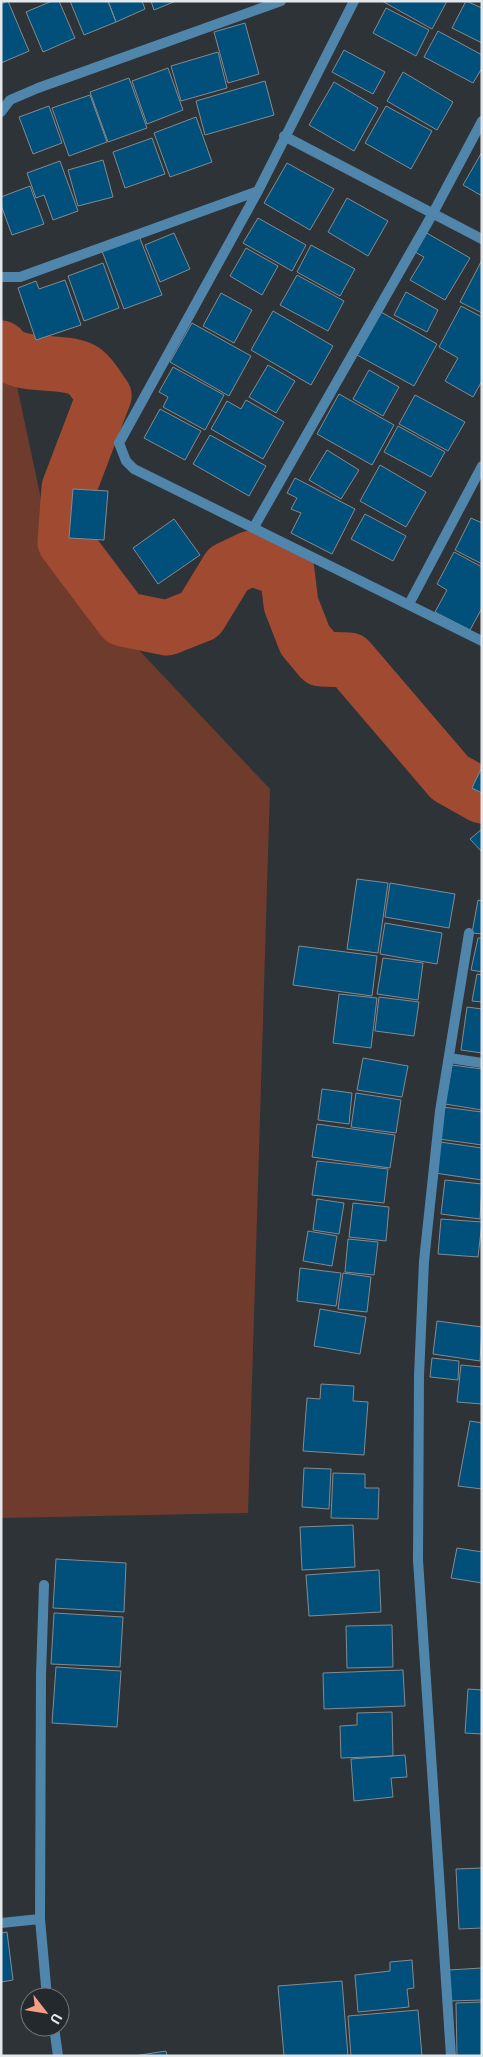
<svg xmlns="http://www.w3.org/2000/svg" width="483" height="2057" viewBox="0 0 483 2057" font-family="Roboto,sans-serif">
	<rect width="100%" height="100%" fill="#2e3337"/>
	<path fill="#6f3b2c" d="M1,311L54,560L270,789L248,1513L1,1518Z"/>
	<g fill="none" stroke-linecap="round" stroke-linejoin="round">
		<path stroke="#a14a32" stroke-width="55" d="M1,348C16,369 58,359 81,369C90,373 98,388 104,396L69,488L65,542L123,619L167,628L200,615L228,569L251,558L287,571L291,604L305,640L321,659L349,660L450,778L482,796"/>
	</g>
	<path fill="#00507b" stroke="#848a8f" d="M8,1L29,51L1,63V4Z
		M52,1H59L75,38L43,52L26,12Z
		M70,1H108L116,22L84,35Z
		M108,1H142L145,9L116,22Z
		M151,1H176L154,10Z
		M382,1H447L432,29Z
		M466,1L482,8V43L452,28Z
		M386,8L429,30L416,56L373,33Z
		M245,23L259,74L228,83L214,32Z
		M438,31L482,55V68L473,83L424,57Z
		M344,50L385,72L373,94L332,72Z
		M218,52L227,88L181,101L171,66Z
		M168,68L183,110L147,124L132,81Z
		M403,72L453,102L437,130L387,101Z
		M129,78L147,128L108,142L90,92Z
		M265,81L274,115L205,135L196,101Z
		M334,82L378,108L354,151L309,125Z
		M90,95L107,142L69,156L52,108Z
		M49,106L62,143L33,154L19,117Z
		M386,106L432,131L411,169L365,143Z
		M196,117L212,162L170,177L154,133Z
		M152,138L165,174L125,188L113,152Z
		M482,152V196L463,185Z
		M103,160L113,197L78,206L68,170Z
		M60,161L78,211L53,220L44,195L36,198L27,173Z
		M287,163L334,189L310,230L264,203Z
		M30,186L44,224L12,235L1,205V197Z
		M347,198L388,221L368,256L328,232Z
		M258,218L306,245L292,271L243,243Z
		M425,232L470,258L445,300L410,280L424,257L413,251Z
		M174,233L190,269L160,282L145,245Z
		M139,236L162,295L124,309L102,251Z
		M311,245L355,269L340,296L297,272Z
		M246,248L278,266L262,295L230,276Z
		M482,260V313L460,302Z
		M103,263L119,308L84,321L68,276Z
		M297,275L344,301L328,331L280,305Z
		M65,280L81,325L36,340L18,288L36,281L39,289Z
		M406,292L438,310L427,332L394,315Z
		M221,293L252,310L234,343L203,326Z
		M461,306L482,317V381L473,397L445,381L458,358L439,347Z
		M273,311L333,346L311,385L251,350Z
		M381,312L437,344L414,386L357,355Z
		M192,323L251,356L229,396L170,362Z
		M268,365L295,381L276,413L249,397Z
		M173,367L224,395L205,430L163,407L168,397L159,392Z
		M369,370L399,387L383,416L353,399Z
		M339,394L394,425L372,465L317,434Z
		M415,395L465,422L448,451L399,424Z
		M246,400L284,422L263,459L211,429L227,401L241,409Z
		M160,409L201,431L185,460L144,438Z
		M398,426L445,452L431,477L384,452Z
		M210,435L266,466L249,496L193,464Z
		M327,450L359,470L341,499L309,480Z
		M380,465L426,492L406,527L360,501Z
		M295,478L355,509L332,554L291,533L301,513L291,509L297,498L287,493Z
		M73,489L108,491L104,540L69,538Z
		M365,514L406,536L393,561L351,539Z
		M471,518L482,523V564L455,550Z
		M174,519L200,555L158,584L133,548Z
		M454,552L482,567V608L470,630L435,612L447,590L437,584Z
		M482,767V793L472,788Z
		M482,829V852L470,839Z
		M357,879L388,883L378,953L347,949Z
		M390,883L455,894L449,928L385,917Z
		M478,900L482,901V934L472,933Z
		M385,923L442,933L437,964L380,954Z
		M478,938H482V972L471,970Z
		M299,946L377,956L372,996L293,985Z
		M383,958L423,963L418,1000L377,994Z
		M477,974L482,975V1002L472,1001Z
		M339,994L377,998L371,1048L333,1043Z
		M379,997L419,1002L414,1036L375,1031Z
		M467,1007L482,1009V1053L461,1050Z
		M363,1058L408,1066L402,1097L357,1090Z
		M452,1065L482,1069V1110L445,1104Z
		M322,1089L352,1093L349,1124L318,1120Z
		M356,1093L401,1100L396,1133L351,1127Z
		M443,1107L482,1112V1145L439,1139Z
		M317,1124L395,1135L390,1168L312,1157Z
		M440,1142L482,1148V1180L435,1173Z
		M317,1161L388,1169L384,1203L312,1195Z
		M445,1180L482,1184L480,1219L441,1214Z
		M317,1199L344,1203L339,1234L313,1230Z
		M353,1203L389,1207L386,1241L349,1237Z
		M441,1219L482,1222L478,1257L438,1254Z
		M308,1231L337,1236L332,1266L303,1261Z
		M348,1239L378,1242L374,1275L345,1272Z
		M300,1268L341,1273L336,1306L297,1301Z
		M343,1273L371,1277L367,1312L338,1309Z
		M320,1309L366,1317L360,1354L314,1346Z
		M437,1321L482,1327L480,1361L433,1354Z
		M432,1358L459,1361L458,1380L430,1377Z
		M461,1365L482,1367V1404L457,1402Z
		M321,1384L354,1386L353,1401L368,1402L364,1455L303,1451L307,1398L320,1399Z
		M470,1421L482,1423V1489L458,1486Z
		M304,1468L331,1469L329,1509L302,1507Z
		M333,1473L365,1474V1488H379L378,1519L331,1518Z
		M353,1525L355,1567L302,1570L300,1527Z
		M457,1548L482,1552V1583L451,1578Z
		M56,1559L126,1563L124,1612L53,1608Z
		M379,1570L381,1612L309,1616L306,1575Z
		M54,1613L123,1617L120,1667L51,1664Z
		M392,1625L393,1667L347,1668L346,1626Z
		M56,1667L121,1671L117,1727L52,1723Z
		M403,1670L405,1706L324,1709L323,1673Z
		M468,1689L482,1690V1734L465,1733Z
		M392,1712L393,1756L341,1758L340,1726L357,1725V1713Z
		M405,1755L407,1777L391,1778L393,1797L354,1801L351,1759Z
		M482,1868V1928L459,1929L456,1869Z
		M7,1932L13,1980L1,1982V1933Z
		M412,1960L414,1988L407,1989L409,2007L358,2012L355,1975L390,1971V1962Z
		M482,1968V2000L451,2001L449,1970Z
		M342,1981L348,2056H284L278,1986Z
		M482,2002V2056H457L456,2003Z
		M418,2010L422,2056H351L348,2016Z
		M166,2051L167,2056H134Z"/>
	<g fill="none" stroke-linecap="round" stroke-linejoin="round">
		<path stroke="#5186ac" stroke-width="10" d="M354,1L258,191L119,443L126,461L134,469L482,641
			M1,112L10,100L38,88L281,1
			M284,136L482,239
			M1,277H20L258,191
			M254,527L432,215L482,121
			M409,604L482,466
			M449,1058L482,1063
			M44,1585L41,1675L40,1919L47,1997
			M1,1923L40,1919
			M54,2027L58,2056
			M451,2056L418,1560L419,1376L424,1261L440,1111L469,933"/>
	</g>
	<rect width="483" height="2057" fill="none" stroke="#e5e8eb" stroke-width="5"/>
	<g transform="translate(45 2012) rotate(121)"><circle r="24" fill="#24292d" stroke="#717579"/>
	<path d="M0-4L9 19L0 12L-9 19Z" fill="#f49e86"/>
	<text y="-8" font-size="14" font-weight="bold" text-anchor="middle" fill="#e5e8eb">U</text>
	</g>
</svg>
